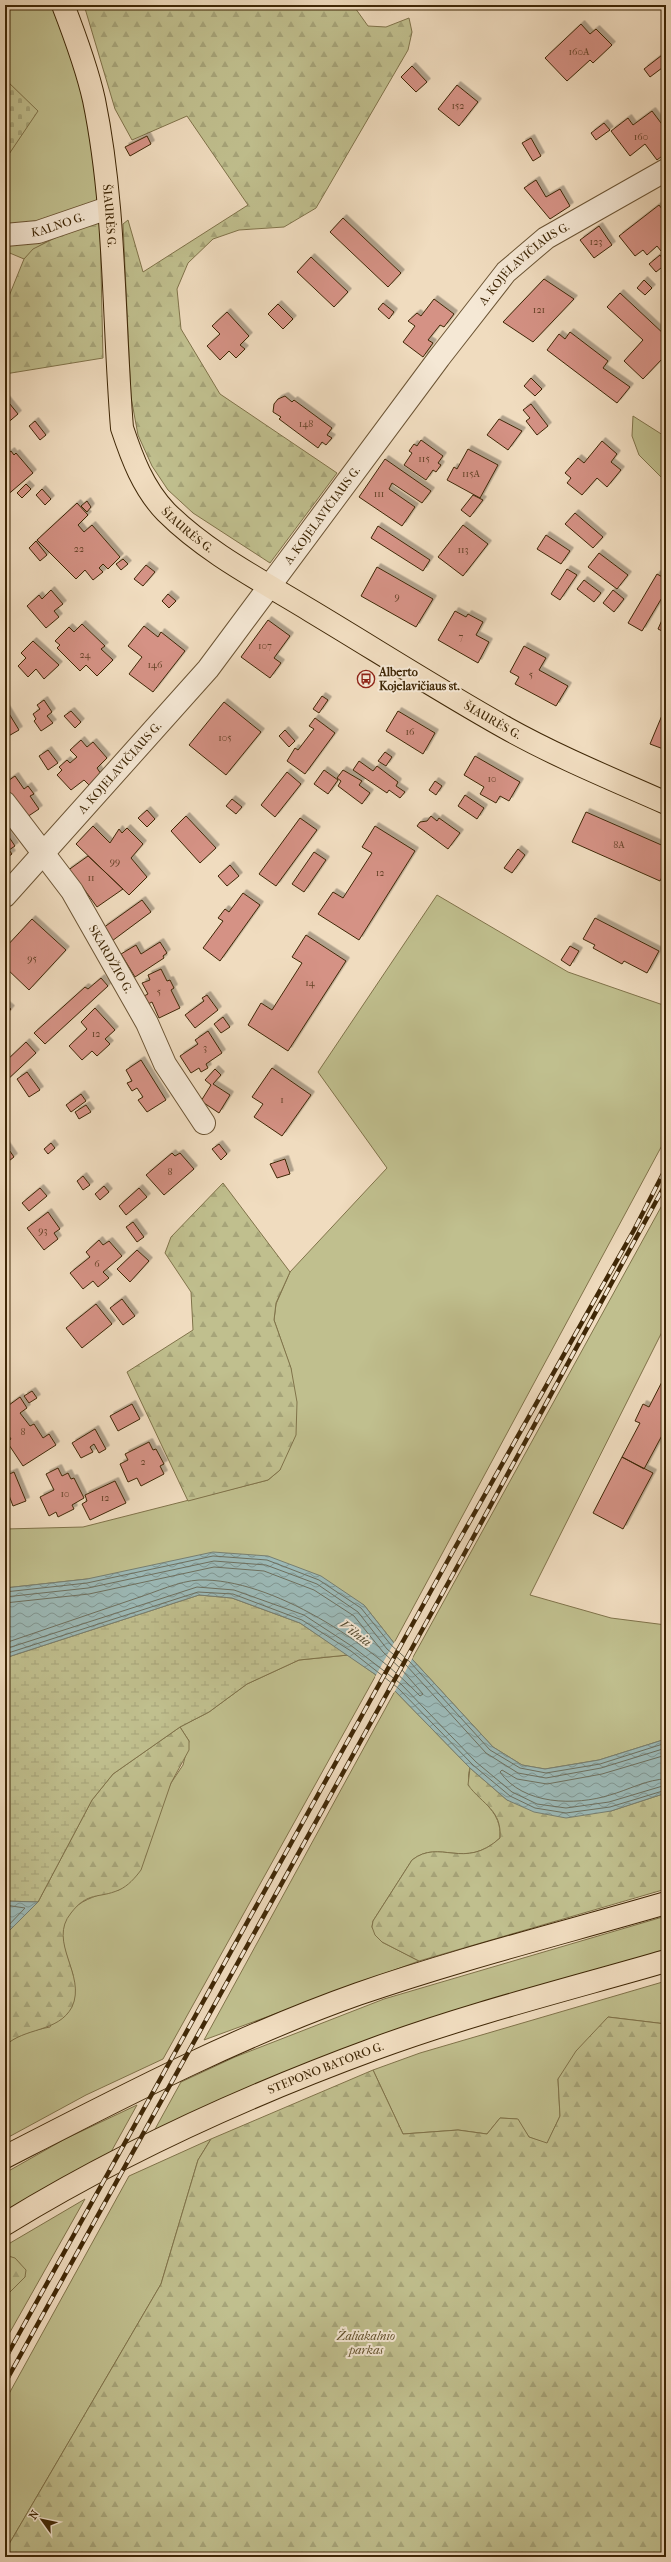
<svg xmlns="http://www.w3.org/2000/svg" width="671" height="2562" viewBox="0 0 671 2562" font-family="'IM FELL French Canon',serif">
	<defs>
		<pattern id="forest-firs" width="22" height="20" patternUnits="userSpaceOnUse"><rect width="22" height="20" fill="#c0bf8e"/><path d="M5 1l3.5 6h-7zM16 11l3.5 6h-7z" fill="#a6a479"/></pattern>
		<pattern id="wetland-marsh" width="20" height="14" patternUnits="userSpaceOnUse"><rect width="20" height="14" fill="#c0bf8e"/><path d="M1 5h8M5 5V1M11 12h8M15 12V8" fill="none" stroke="#a6a479"/></pattern>
		<pattern id="cemetery-stones" width="16" height="16" patternUnits="userSpaceOnUse"><rect width="16" height="16" fill="#c0bf8e"/><path d="M2 7V4a2 2 0 0 1 4 0v3zM10 15v-3a2 2 0 0 1 4 0v3z" fill="#a6a479"/></pattern>
		<pattern id="water-waves" width="16" height="10" patternUnits="userSpaceOnUse"><rect width="16" height="10" fill="#9cbab8"/><path d="M0 5q4-4 8 0t8 0" fill="none" stroke="#819794"/></pattern>
		<filter id="shadow"><feDropShadow dx="3.5" dy="-3.5" stdDeviation="0" flood-color="#0004"/></filter>
	</defs>
	<rect width="100%" height="100%" fill="#f0dcbf"/>
	<filter id="stains"><feTurbulence type="fractalNoise" baseFrequency=".005" numOctaves="4"/><feColorMatrix values="0 0 0 0 .2 0 0 0 0 .09 0 0 0 0 .02 0 0 0 .5 -.17"/></filter>
	<radialGradient id="worn" r=".72"><stop offset=".6" stop-color="#630" stop-opacity="0"/><stop offset="1" stop-color="#630" stop-opacity=".3"/></radialGradient>
	<path fill="#c0bf8e" stroke="#80734a" d="M5,5H51C62,33 73,62 81,92C92,134 95,179 100,223C73,229 44,238 24,259L5,251V160L37,111L5,79Z
		M633,416L666,437V482L639,455L632,436Z
		M437,895L568,972L666,1006V1138L394,1643L364,1605L87,1579L5,1588V1529L83,1527L268,1480L280,1470L291,1369L274,1320L276,1304L290,1272L387,1168L318,1072Z
		M666,1198V1324L530,1595L611,1618L666,1625V1739L599,1760L545,1769L522,1765L493,1747L412,1659Z
		M348,1655L376,1675L163,2059L86,2095L5,2139V2046C16,2034 35,2030 50,2027L73,1975C70,1964 65,1953 63,1942C56,1907 92,1895 119,1890L171,1783L183,1765L189,1741L180,1727L209,1712L247,1684L299,1660Z
		M395,1691L470,1768C460,1797 503,1801 500,1838C464,1871 440,1838 412,1860L373,1921L372,1927L382,1942L419,1961L204,2040Z
		M666,1916V1950L545,1984L154,2131L181,2082L235,2057L384,1999Z
		M666,1981V2024L608,2017L558,2079L560,2116L547,2144L529,2137L517,2119L500,2118L487,2134L458,2130L403,2134L373,2070L420,2053Z
		M137,2105L111,2152L5,2213V2173L65,2139Z
		M211,2139L198,2160L161,2284L5,2551V2401L129,2176Z
		M85,2199L5,2341V2297L25,2277C21,2263 19,2259 5,2255V2246Z"/>
	<path fill="url(#forest-firs)" stroke="#80734a" d="M84,5H353L368,26L386,27L409,18L412,32L408,50L316,208L284,227L239,230L213,239L188,263L177,289L181,329L220,394L337,473L270,563L193,513L168,490L152,466L138,435L131,397L123,224L128,220L143,272L248,205L187,116L132,140L115,109Z
		M100,223L103,358L5,374V306L24,259L33,249L71,230Z
		M223,1183L290,1272L276,1303L274,1320L291,1368L297,1402L296,1435L280,1470L268,1480L188,1501L127,1372L193,1330L191,1292L165,1253L171,1237Z
		M180,1727L189,1741V1750L171,1783L141,1870C135,1878 128,1886 119,1890C98,1899 88,1891 71,1913C47,1942 87,1975 72,2007C58,2033 24,2027 5,2046V1935L38,1902L92,1800L113,1774Z
		M470,1768L507,1800L611,1811L666,1793V1889L419,1961L382,1942L375,1935L372,1927L373,1921L412,1860C440,1838 464,1871 500,1838C502,1810 483,1805 468,1785Z
		M608,2017L666,2024V2557H5V2551L161,2284L198,2160L211,2139L373,2070L403,2134L458,2130L487,2134L500,2118L518,2119L529,2137L547,2143L560,2116L558,2079L576,2051Z
		M5,2255L15,2258L26,2270L25,2277L5,2297Z"/>
	<path fill="url(#wetland-marsh)" stroke="#80734a" d="M199,1595L232,1598L300,1623L348,1655L299,1660L247,1684L209,1712L180,1727L113,1774L92,1800L38,1902L5,1901V1658Z"/>
	<path fill="url(#cemetery-stones)" stroke="#80734a" d="M5,79L38,111L5,160Z"/>
	<path fill="url(#water-waves)" stroke="#777f71" d="M213,1552L268,1556L321,1576L364,1605L394,1643L412,1659L493,1747L522,1765L545,1769L599,1760L666,1739V1793L611,1811L566,1818L534,1812L507,1800L470,1768L395,1691L376,1675L300,1623L232,1598L199,1595L5,1658V1588L87,1579Z
		M5,1901L38,1902L5,1935Z"/>
	<path fill="#f0dcbf" d="M395,1641L413,1657L394,1693L375,1677Z"/>
	<g fill="none" stroke-linecap="round" stroke-linejoin="round">
		<path stroke="#6e705f" stroke-width="1" d="M5,1592L87,1583L213,1556L267,1560L319,1580L361,1608L391,1645L410,1662L490,1750L520,1768L546,1773L600,1764L666,1743
			M5,1597L88,1588L214,1561L266,1565L317,1584L358,1612L387,1649L406,1665L486,1753L518,1773L546,1778L601,1768L666,1748
			M5,1603L89,1594L214,1567L264,1571L314,1590L354,1616L383,1652L402,1670L423,1694L420,1696C371,1644 272,1578 199,1580C179,1581 156,1592 137,1598C93,1613 49,1628 5,1643
			M5,1649L197,1587L234,1590L304,1615L353,1647L401,1684L476,1762L512,1792L537,1804L566,1808L609,1802L666,1785
			M5,1654L198,1592L233,1594L302,1620L351,1651L398,1688L473,1765L510,1796L535,1808L566,1813L610,1807L666,1790
			M666,1755L602,1774L547,1784L517,1779L502,1770L500,1772C523,1805 575,1806 610,1795C628,1790 648,1779 666,1779
			M5,1905L25,1908L5,1929"/>
	</g>
	<path fill="#d59285" stroke="#3f2706" filter="url(#shadow)" d="M581,24L590,34L596,29L612,45L593,63L590,60L567,81L545,58Z
		M666,52V65L650,77L644,69Z
		M412,66L427,82L416,92L401,77Z
		M457,85L478,102L459,126L438,109Z
		M652,111L664,127L666,126V153L657,160L645,144L630,156L611,131L628,118L633,125Z
		M604,123L610,130L596,140L591,133Z
		M147,136L151,144L130,156L125,147Z
		M531,138L541,156L533,161L522,143Z
		M536,180L546,197L560,189L570,206L550,219L524,188Z
		M659,205L666,214V247L661,251L657,246L647,255L643,250L635,256L619,236Z
		M343,218L401,273L388,287L330,232Z
		M599,226L612,245L594,258L580,240Z
		M660,255L666,264L656,272L649,264Z
		M311,257L348,292L334,307L297,272Z
		M544,279L574,299L533,342L503,322Z
		M644,280L652,288L645,295L637,288Z
		M620,293L666,336V361L663,358L643,379L624,361L643,340L607,307Z
		M434,299L454,314L444,327L440,325L428,340L433,343L423,357L403,342L415,326L408,321L417,313L421,316Z
		M383,303L394,312L389,319L378,309Z
		M278,304L293,319L283,329L268,314Z
		M227,312L249,336L240,345L245,349L236,358L229,351L220,360L207,346L220,334L212,326Z
		M570,332L608,361L603,368L630,387L617,403L547,350L559,334L565,339Z
		M531,378L542,389L535,396L524,386Z
		M285,396L292,402L294,400L332,428L327,435L332,438L326,445L322,442L318,448L279,419L281,417L273,412L274,404L278,399Z
		M5,398L18,414L5,425Z
		M531,404L548,426L537,435L526,421L530,418L523,410Z
		M499,419L522,431L508,450L487,435Z
		M35,421L46,435L40,440L29,426Z
		M421,440L443,456L438,463L441,465L436,472L433,470L426,480L404,465L412,453L409,451L414,444L417,446Z
		M602,441L617,454L611,462L621,470L607,487L597,478L582,495L567,483L571,478L565,473L578,458L584,463Z
		M468,449L498,465L480,498L447,480L454,467L457,469Z
		M11,451L14,455L16,453L33,473L5,497V456Z
		M385,459L431,491L422,503L392,483L389,489L415,507L402,526L359,497Z
		M26,484L31,489L22,498L17,493Z
		M42,489L51,499L45,505L36,495Z
		M473,495L483,500L470,517L461,510Z
		M87,501L91,507L87,512L81,506Z
		M77,503L88,515L78,525L84,532L92,525L120,557L108,569L103,564L99,568L103,572L93,580L85,570L76,579L37,540Z
		M575,513L603,537L593,548L565,524Z
		M463,525L488,544L463,576L438,557Z
		M378,526L430,560L423,571L371,538Z
		M546,535L570,551L561,564L537,549Z
		M36,541L47,555L40,561L29,548Z
		M599,553L628,575L617,589L588,567Z
		M123,559L128,564L121,570L116,564Z
		M146,565L155,572L143,586L134,579Z
		M377,567L433,599L416,627L361,596Z
		M567,569L577,575L560,600L551,594Z
		M657,574L666,579V591L642,631L628,623Z
		M584,580L601,593L594,602L577,589Z
		M51,590L63,604L54,611L59,617L46,628L27,606L39,595L42,599Z
		M613,590L624,599L614,612L603,603Z
		M168,594L176,601L169,608L162,601Z
		M455,611L466,617L468,614L483,622L476,635L489,642L478,663L438,640Z
		M666,611V633L658,629Z
		M268,620L290,636L274,658L281,663L270,678L241,657Z
		M82,624L105,646L101,649L113,660L97,676L86,665L80,671L57,648L60,645L55,641L69,627L74,632Z
		M144,626L158,637L161,632L185,651L153,692L129,674L142,657L128,646Z
		M33,641L59,665L44,679L36,669L28,677L18,666L26,658L21,653Z
		M524,646L546,658L539,670L568,686L556,706L515,684L519,677L510,672Z
		M322,696L328,700L319,713L313,709Z
		M44,700L52,712L47,716L53,723L41,731L34,721L36,719L33,714L40,709L37,705Z
		M224,702L261,732L226,775L189,745Z
		M5,707L19,730L5,738Z
		M71,711L81,722L75,728L64,716Z
		M398,711L435,733L423,754L386,731Z
		M663,713L666,714V750L650,744Z
		M315,718L335,733L305,774L287,761L295,748L298,750L314,729L309,726Z
		M285,730L295,741L289,747L279,736Z
		M81,740L87,747L93,742L107,758L97,768L101,774L89,785L84,780L71,790L57,775L62,770L59,767L67,760L70,763L77,757L70,750Z
		M48,750L58,763L48,770L39,756Z
		M385,752L392,757L386,766L378,761Z
		M475,756L520,782L509,801L500,796L496,803L480,794L484,787L464,775Z
		M359,761L373,771L377,766L398,782L396,786L405,792L400,798L389,790L387,793L353,770Z
		M324,770L338,780L328,794L314,784Z
		M343,770L362,781L359,785L370,793L362,804L338,786L341,781L337,778Z
		M287,772L301,784L275,817L261,805Z
		M15,776L24,789L28,786L34,794L30,796L39,809L24,819L5,792V783Z
		M435,781L442,786L436,795L429,790Z
		M465,795L484,808L477,819L458,806Z
		M232,799L242,807L236,814L226,806Z
		M147,810L155,819L147,827L138,818Z
		M586,812L666,847V869L660,881L572,842Z
		M186,816L216,848L200,863L171,831Z
		M431,816L437,821L439,818L460,833L448,849L417,826L420,822L427,821Z
		M300,818L317,830L276,886L259,874Z
		M93,826L110,843L119,829L122,833L127,828L143,844L131,858L147,877L129,895L76,844Z
		M375,826L415,851L359,940L318,914L333,892L343,898L372,853L362,847Z
		M5,831L15,846L9,850L12,854L5,859Z
		M518,849L525,855L512,873L504,868Z
		M314,852L326,860L304,892L292,884Z
		M88,856L123,889L97,907L81,885L77,887L67,871Z
		M230,865L239,876L227,886L218,876Z
		M243,893L260,905L220,961L203,948L223,921L218,918L225,909L229,912Z
		M142,900L151,912L112,941L103,928Z
		M595,918L659,951L647,973L624,961L622,964L593,948L595,945L583,939Z
		M32,919L66,950L29,990L5,967V948Z
		M306,935L346,961L288,1051L248,1025L261,1003L272,1010L302,963L292,957Z
		M160,942L167,953L163,956L164,958L135,977L121,954L136,945L141,954Z
		M570,946L579,951L570,966L561,960Z
		M161,969L167,981L170,980L174,988L171,990L180,1008L159,1018L152,1002L148,1004L144,996L148,994L142,983L150,980L148,975Z
		M101,978L108,986L45,1044L34,1033L85,987L88,989Z
		M207,995L218,1010L195,1028L185,1015L204,1001L202,998Z
		M5,1004L11,1009L5,1016Z
		M95,1008L115,1030L105,1039L110,1044L97,1056L92,1051L82,1060L69,1046L87,1029L81,1022Z
		M223,1017L230,1027L221,1033L214,1024Z
		M208,1031L222,1053L206,1064L208,1068L201,1072L199,1068L191,1073L180,1056L198,1044L195,1040Z
		M26,1042L36,1053L5,1082V1062Z
		M141,1060L166,1100L147,1112L138,1100L143,1097L137,1088L132,1091L127,1083L132,1081L126,1070Z
		M272,1068L311,1095L282,1136L254,1117L263,1104L252,1097Z
		M215,1069L221,1075L213,1084L230,1095L219,1113L201,1101L211,1085L205,1080Z
		M27,1072L40,1090L29,1097L17,1079Z
		M81,1094L86,1101L71,1112L66,1105Z
		M86,1105L91,1112L79,1119L75,1112Z
		M51,1143L55,1148L48,1154L44,1149Z
		M5,1144L14,1157L5,1164Z
		M219,1144L227,1154L221,1160L212,1149Z
		M172,1153L175,1156L180,1153L194,1169L164,1195L146,1175Z
		M285,1159L290,1174L277,1178L270,1164Z
		M83,1176L90,1185L83,1190L77,1181Z
		M104,1186L109,1192L100,1200L95,1194Z
		M40,1188L47,1196L29,1211L22,1203Z
		M139,1188L147,1197L126,1215L119,1206Z
		M48,1212L60,1229L54,1233L58,1239L44,1250L27,1228Z
		M133,1222L144,1237L137,1242L126,1227Z
		M99,1240L103,1245L109,1241L122,1256L103,1272L109,1278L98,1287L93,1281L83,1289L70,1273L90,1257L86,1252Z
		M137,1250L149,1261L130,1282L117,1269Z
		M122,1299L135,1316L123,1325L110,1308Z
		M96,1304L112,1324L82,1348L66,1328Z
		M666,1374V1428L644,1469L622,1457L640,1423L635,1421L643,1404L649,1407Z
		M32,1391L37,1398L29,1403L24,1396Z
		M20,1397L27,1408L20,1413L30,1426L34,1424L43,1438L49,1434L56,1445L23,1466L7,1442L11,1439L5,1430V1408Z
		M132,1404L140,1419L118,1431L110,1416Z
		M95,1429L106,1449L99,1453L94,1444L90,1447L93,1452L81,1458L72,1443Z
		M149,1442L153,1450L156,1449L164,1464L160,1466L164,1474L141,1486L137,1478L128,1482L120,1464L128,1460L125,1454Z
		M622,1457L653,1473L623,1529L593,1513Z
		M58,1468L62,1476L68,1473L71,1479L74,1478L84,1498L72,1505L74,1509L58,1517L56,1512L49,1516L40,1497L54,1490L46,1474Z
		M14,1472L26,1501L13,1506L5,1485V1476Z
		M115,1481L126,1503L90,1520L82,1504L87,1501L85,1495Z"/>
	<g fill="none" stroke-linecap="round" stroke-linejoin="round">
		<defs>
			<g id="minor">
				<path id="s1" d="M5,235L38,232L108,208"/>
				<path id="s2" d="M5,803L72,891L147,1023L165,1064L204,1123"/>
				<path id="s3" d="M5,896L208,669L439,358L506,272L546,238L666,170"/>
			</g>
			<g id="major">
				<path id="s4" d="M63,5C75,36 87,68 94,100C116,207 113,319 122,428C132,458 143,488 166,512C207,553 262,581 311,611C376,650 440,691 506,728C558,757 612,779 666,803"/>
				<path d="M5,2157C120,2098 236,2037 358,1994C459,1959 563,1933 666,1903"/>
				<path id="s5" d="M5,2224C121,2153 246,2096 374,2049C469,2014 569,1989 666,1961"/>
			</g>
		</defs>
		<use href="#minor" stroke="#6b5434" stroke-width="24"/>
		<use href="#major" stroke="#3f2706" stroke-width="24"/>
		<use href="#minor" stroke="#f5e8d5" stroke-width="22"/>
		<use href="#major" stroke="#f0dcbf" stroke-width="22"/>
		<defs>
			<path id="rail" d="M5,2359L452,1553L634,1230L666,1168
				M5,2383L462,1558L666,1183"/>
		</defs>
		<use href="#rail" stroke="#3f2706" stroke-width="4.5"/>
		<use href="#rail" stroke="#f5e8d5" stroke-width="3" stroke-dasharray="9" stroke-linecap="butt"/>
	</g>
	<defs>
		<symbol id="bus-ring" viewBox="-11 -11 22 22"><circle r="9.5" fill="#f5e8d5" stroke="#8f2418" stroke-width="1.5"/><path d="M-5-6H5V4H4V6H2V4H-2V6H-4V4H-5ZM-3.5-4V0h7V-4ZM-3.5 1.2v1.5H-2V1.2ZM2 1.2v1.5H3.5V1.2Z" fill="#8f2418"/></symbol>
	</defs>
	<g fill-rule="evenodd">
		<use href="#bus-ring" x="356" y="669" width="20" height="20"/>
	</g>
	<g text-anchor="middle" dominant-baseline="central" stroke-width="4" stroke-linejoin="round" paint-order="stroke">
		<g font-size="10" fill="#644226">
			<text x="579" y="52">160A</text>
			<text x="458" y="106">152</text>
			<text x="641" y="137">160</text>
			<text x="596" y="242">123</text>
			<text x="539" y="310">121</text>
			<text x="306" y="424">148</text>
			<text x="424" y="459">115</text>
			<text x="471" y="474">115A</text>
			<text x="379" y="494">111</text>
			<text x="79" y="549">22</text>
			<text x="463" y="550">113</text>
			<text x="397" y="597">9</text>
			<text x="461" y="637">7</text>
			<text x="265" y="646">107</text>
			<text x="85" y="655">24</text>
			<text x="155" y="665">146</text>
			<text x="531" y="675">5</text>
			<text x="410" y="732">16</text>
			<text x="225" y="738">105</text>
			<text x="492" y="779">10</text>
			<text x="619" y="845">8A</text>
			<text x="115" y="862">99</text>
			<text x="380" y="873">12</text>
			<text x="91" y="878">11</text>
			<text x="32" y="959">95</text>
			<text x="310" y="983">14</text>
			<text x="159" y="992">5</text>
			<text x="96" y="1034">12</text>
			<text x="205" y="1048">3</text>
			<text x="282" y="1100">1</text>
			<text x="170" y="1172">8</text>
			<text x="43" y="1231">93</text>
			<text x="97" y="1264">6</text>
			<text x="23" y="1432">8</text>
			<text x="143" y="1462">2</text>
			<text x="65" y="1494">10</text>
			<text x="105" y="1498">12</text>
		</g>
		<g font-size="12" fill="#3f2706" stroke="#f5e8d5">
			<text stroke="none"><textPath href="#s4" startOffset="217">ŠIAURĖS G.</textPath></text>
			<text stroke="none"><textPath href="#s1" startOffset="54">KALNO G.</textPath></text>
			<text stroke="none"><textPath href="#s3" startOffset="820">A. KOJELAVIČIAUS G.</textPath></text>
			<text stroke="none"><textPath href="#s3" startOffset="496">A. KOJELAVIČIAUS G.</textPath></text>
			<text stroke="none"><textPath href="#s4" startOffset="553">ŠIAURĖS G.</textPath></text>
			<text stroke="none"><textPath href="#s4" startOffset="913">ŠIAURĖS G.</textPath></text>
			<text stroke="none"><textPath href="#s3" startOffset="172">A. KOJELAVIČIAUS G.</textPath></text>
			<text stroke="none"><textPath href="#s2" startOffset="189">SKARDŽIO G.</textPath></text>
			<text stroke="none"><textPath href="#s5" startOffset="357">STEPONO BATORO G.</textPath></text>
		</g>
		<g font-size="12" font-weight="bold" fill="#3f2706" stroke="#f5e8d5" text-anchor="start">
			<text x="379" y="672">Alberto<tspan x="379" dy="14">Kojelavičiaus st.</tspan></text>
		</g>
		<g font-size="12" font-style="italic" fill="#5f4d28" stroke="#f5e8d5">
			<text x="366" y="2336">Žaliakalnio<tspan x="366" dy="14">parkas</tspan></text>
		</g>
		<g font-size="13" font-style="italic" fill="#564c32" stroke="#f5e8d5">
			<text transform="translate(356 1633) rotate(37)">Vilnia</text>
		</g>
	</g>
	<rect width="671" height="2562" fill="none" stroke="#f0dcbf" stroke-width="20"/>
	<rect x="6" y="6" width="659" height="2550" fill="none" stroke="#3f2706" stroke-width="2"/>
	<rect x="10" y="10" width="651" height="2542" fill="none" stroke="#3f2706"/>
	<g transform="translate(42 2520) rotate(303)" stroke="#f5e8d5" stroke-width="3" paint-order="stroke">
	<path d="M0-3L7 15L0 10L-7 15Z" fill="#3f2706"/>
	<text y="-6" font-size="11" font-weight="bold" text-anchor="middle" fill="#3f2706">N</text>
	</g>
	<rect width="100%" height="100%" filter="url(#stains)"/>
	<rect width="100%" height="100%" fill="url(#worn)"/>
</svg>
